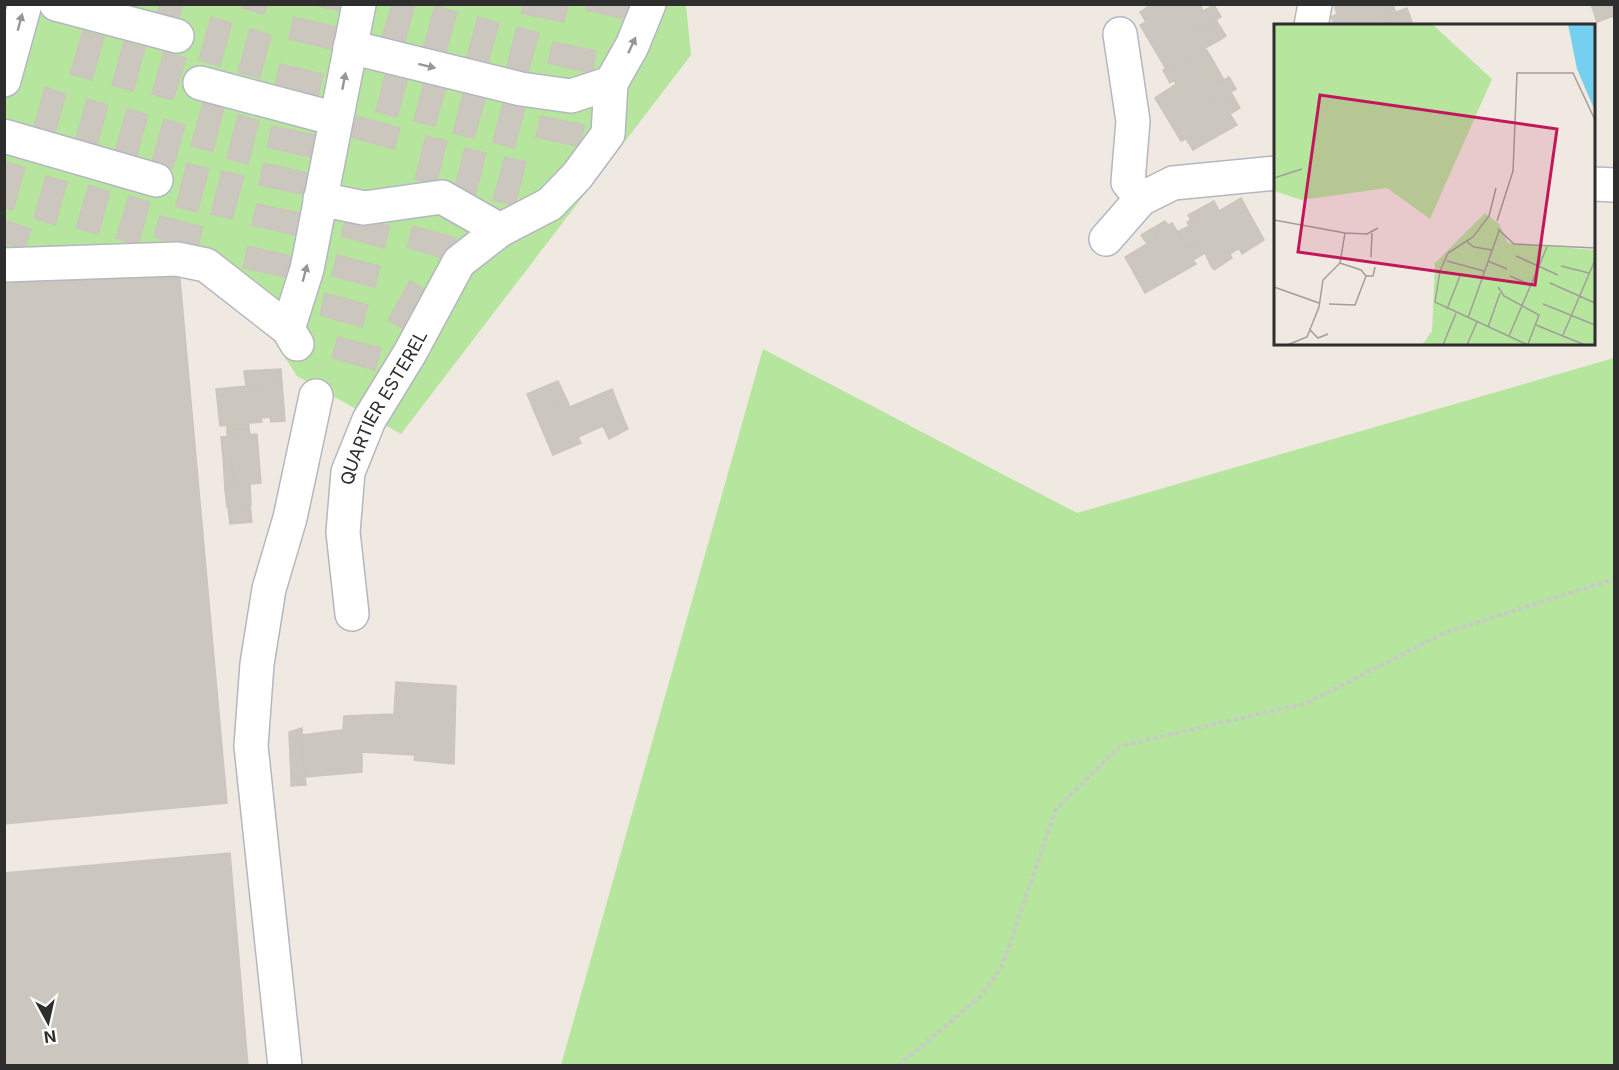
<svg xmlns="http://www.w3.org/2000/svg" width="1619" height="1070" viewBox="0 0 1619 1070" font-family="Inter,sans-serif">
	<rect width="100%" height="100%" fill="#efe9e1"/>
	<path fill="#b6e59e" d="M4,5H686L691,55L401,434L297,376L220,258L5,255Z
		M763,349L1077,513L1614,358V1065H561Z"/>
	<path fill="#cbc7bf" stroke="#cbc5ba" stroke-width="1.5" d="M160,4H183L178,20L157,15Z
		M244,4H267L264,14L243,8Z
		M311,4H342L340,11Z
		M392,4H415L404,44L382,38Z
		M523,4H568L564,22L521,13Z
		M587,4H633L630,20L586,10Z
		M1152,4H1200L1203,11L1187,20L1194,32L1211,23L1220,40L1166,69L1140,25L1146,22L1140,12Z
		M1334,4H1393L1396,13L1378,19L1380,26H1335L1331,17L1337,14Z
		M1591,4H1614V16L1597,22Z
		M1214,5L1221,17L1194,32L1187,20Z
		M435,6L457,12L445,55L423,49Z
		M1407,8L1412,22L1400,26H1380L1378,19Z
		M211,17L232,23L220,66L199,60Z
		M294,17L337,27L332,49L289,39Z
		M478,17L499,23L487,66L466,60Z
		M1216,20L1226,36L1220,40L1211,23Z
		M517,27L539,33L527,76L506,70Z
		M250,29L271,35L260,78L238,72Z
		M83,31L104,37L92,80L70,74Z
		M124,42L145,48L133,91L112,85Z
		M553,42L596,51L592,73L548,63Z
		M1205,47L1215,64L1209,67L1200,51Z
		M1200,51L1218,84L1202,93L1209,105L1226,96L1235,111L1230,114L1237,125L1193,150L1186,139L1181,141L1155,98L1176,84L1174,80L1170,83L1163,70Z
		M164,52L186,58L173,100L152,94Z
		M280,64L323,74L318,96L275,86Z
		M1215,64L1224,80L1218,84L1209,67Z
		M387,68L409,74L397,117L376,111Z
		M1229,77L1236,89L1209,105L1202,93Z
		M425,78L447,83L435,126L414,121Z
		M45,87L66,94L54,136L33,130Z
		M464,90L486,96L474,138L453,133Z
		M1231,92L1240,108L1235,111L1226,96Z
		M87,99L108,105L96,148L75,142Z
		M504,99L526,104L514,148L493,142Z
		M203,103L224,108L213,151L191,146Z
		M127,109L148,115L136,158L115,152Z
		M238,115L259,121L248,164L227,158Z
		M357,116L400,128L394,149L351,137Z
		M541,116L584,125L580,147L536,137Z
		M164,119L185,125L173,168L152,162Z
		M272,126L315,135L310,157L267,147Z
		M426,136L447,141L436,184L415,179Z
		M465,148L486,153L475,196L454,191Z
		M505,157L526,162L515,205L493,200Z
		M4,161L25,168L13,210L4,208Z
		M187,163L209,169L197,212L176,206Z
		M264,163L307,173L303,194L259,185Z
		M222,171L244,176L232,219L211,214Z
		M46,176L67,182L55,225L34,218Z
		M89,185L110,192L98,234L76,228Z
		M129,196L150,202L138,245L116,238Z
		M1241,198L1264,240L1242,254L1239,248L1211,266L1205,253L1193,260L1196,264L1145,293L1125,257L1157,238L1154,233L1172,223L1188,249L1199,243L1187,222L1205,211L1209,217Z
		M1214,201L1219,211L1209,217L1205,211L1191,220L1188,215Z
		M257,204L300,213L296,235L252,225Z
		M347,215L390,226L384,248L341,236Z
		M160,216L203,227L197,249L154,237Z
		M4,220L31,229L25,249L4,243Z
		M1165,221L1168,225L1154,233L1157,238L1147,244L1141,235Z
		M413,226L456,238L449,260L407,247Z
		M1189,226L1199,243L1188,249L1177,232Z
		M248,246L291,256L287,277L243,268Z
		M1230,254L1232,258L1214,270L1211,266Z
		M337,255L380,266L375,287L332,276Z
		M179,268L227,803L4,824V284Z
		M410,281L429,292L407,331L388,320Z
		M325,293L368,305L362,327L320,315Z
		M338,337L381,348L375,370L332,358Z
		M281,369L282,383L246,386L244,371Z
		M558,381L566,398L534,411L527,394Z
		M282,383L285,421L271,422L270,417L261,418L262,422L220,426L216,389Z
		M612,389L623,417L578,437L581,443L553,455L534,411L566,398L570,407Z
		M623,417L628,429L609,439L603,426Z
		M249,424V429L227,431V426Z
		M249,429L250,434L227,436V431Z
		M257,434L261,483L250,484L251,505L227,507L225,490L234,489L231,456L223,457L221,437Z
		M231,456L234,489L225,490L223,457Z
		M250,505L252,522L230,524L228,507Z
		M396,682L456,686L454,764L414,760L415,755L362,752V772L305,777L302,735L343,730L344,716L394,714Z
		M302,728L305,777L291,778L289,732Z
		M305,777L306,785L291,786V778Z
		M230,853L248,1066H4V873Z"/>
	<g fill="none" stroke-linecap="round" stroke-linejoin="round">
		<defs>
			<g id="minor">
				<path d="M56,4L177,36"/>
				<path d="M1311,26L1315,4"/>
				<path d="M1120,34L1133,121L1128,182L1141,199"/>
				<path d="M350,47L521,89L571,96L611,83"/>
				<path d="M4,80L25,4"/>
				<path d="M200,83L336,119"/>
				<path d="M4,136L156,180"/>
				<path d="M1594,184L1614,185"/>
				<path d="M320,199L364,208L442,197L500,230"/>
				<path d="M1106,239L1141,199L1173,183L1276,173"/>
				<path d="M4,265L177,259L206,265L288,329L297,344"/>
				<path d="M288,329L307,269L359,4"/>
				<path id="s1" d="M352,614L343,532L348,472L369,420L410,353L459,262L500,230L550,204L577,176L608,134L611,83L632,46L649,4"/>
				<path d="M285,1066L251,746L257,664L269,589L290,518L316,396"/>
			</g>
		</defs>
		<use href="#minor" stroke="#b4b7c1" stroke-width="36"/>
		<path stroke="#c9c9c9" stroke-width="4" stroke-dasharray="4.5 3" stroke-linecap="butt" d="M898,1066L980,997L1002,966L1056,809L1120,746L1307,703L1444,633L1614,579"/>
		<use href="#minor" stroke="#fff" stroke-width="33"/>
	</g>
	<defs><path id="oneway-solid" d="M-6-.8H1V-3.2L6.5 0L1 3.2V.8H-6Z" transform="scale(1.5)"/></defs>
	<g fill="#969696">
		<use href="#oneway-solid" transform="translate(20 22) rotate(-75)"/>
		<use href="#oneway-solid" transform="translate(632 45) rotate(-65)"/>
		<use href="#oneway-solid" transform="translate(427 66) rotate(14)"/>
		<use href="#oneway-solid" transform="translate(344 81) rotate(-79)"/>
		<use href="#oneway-solid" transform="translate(305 273) rotate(-75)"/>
	</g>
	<g text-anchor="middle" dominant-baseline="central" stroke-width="4.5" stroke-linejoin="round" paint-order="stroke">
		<g font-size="18" fill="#2e2e2e" stroke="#fff">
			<text stroke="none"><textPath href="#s1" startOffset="216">QUARTIER ESTEREL</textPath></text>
		</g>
	</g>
	<g transform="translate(1274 24)">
		<rect width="321" height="321" fill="#efe9e1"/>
		<path d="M0,0H158L218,55L156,195L113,164L28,176L0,167ZM211,189L225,200L234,219L321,226V321H148L158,307L161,239Z" fill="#b6e59e"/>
		<path d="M294,0H320L321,87L303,45Z" fill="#75cff0"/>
		<path fill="none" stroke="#a29e99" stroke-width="1.5" d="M0,154L28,145M222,164L215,192L199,213L174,229L166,247L161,278L254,321M0,196L71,209L93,210L104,204M223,197L239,147L243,49H299L321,96M224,205L240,220L321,224M192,217L200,223L218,226M242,232L284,251M97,233L98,209M173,237L210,247M214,237L233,245M66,239L87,246L92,252M287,242L315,249M236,252L257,261M276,259L321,279M0,263L45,279M224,263L230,272L265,291L254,320M55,280L81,281L92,252H99L101,243M269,280L321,301M173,285L186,252M194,294L225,207M262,301L311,321M214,303L226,269M35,305L44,314L54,310M289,311L321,236M235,312L273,223M13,321L33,313L45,283L49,256L66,239L71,209M169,321L182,289M193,321L203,298"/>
		<path fill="#c2185b" fill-opacity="0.15" stroke="#c2185b" stroke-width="3" d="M46,71L283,105L261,261L24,228Z"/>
		<rect width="321" height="321" fill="none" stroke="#2e2e2e" stroke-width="3"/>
	</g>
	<rect width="1619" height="1070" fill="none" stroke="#2e2e2e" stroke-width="12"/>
	<g transform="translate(48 1022) rotate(172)" stroke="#ffffff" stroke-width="4.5" paint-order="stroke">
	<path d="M0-4.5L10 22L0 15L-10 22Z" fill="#2e2e2e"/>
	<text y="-9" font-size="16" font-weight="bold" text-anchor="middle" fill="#2e2e2e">N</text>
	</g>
</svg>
